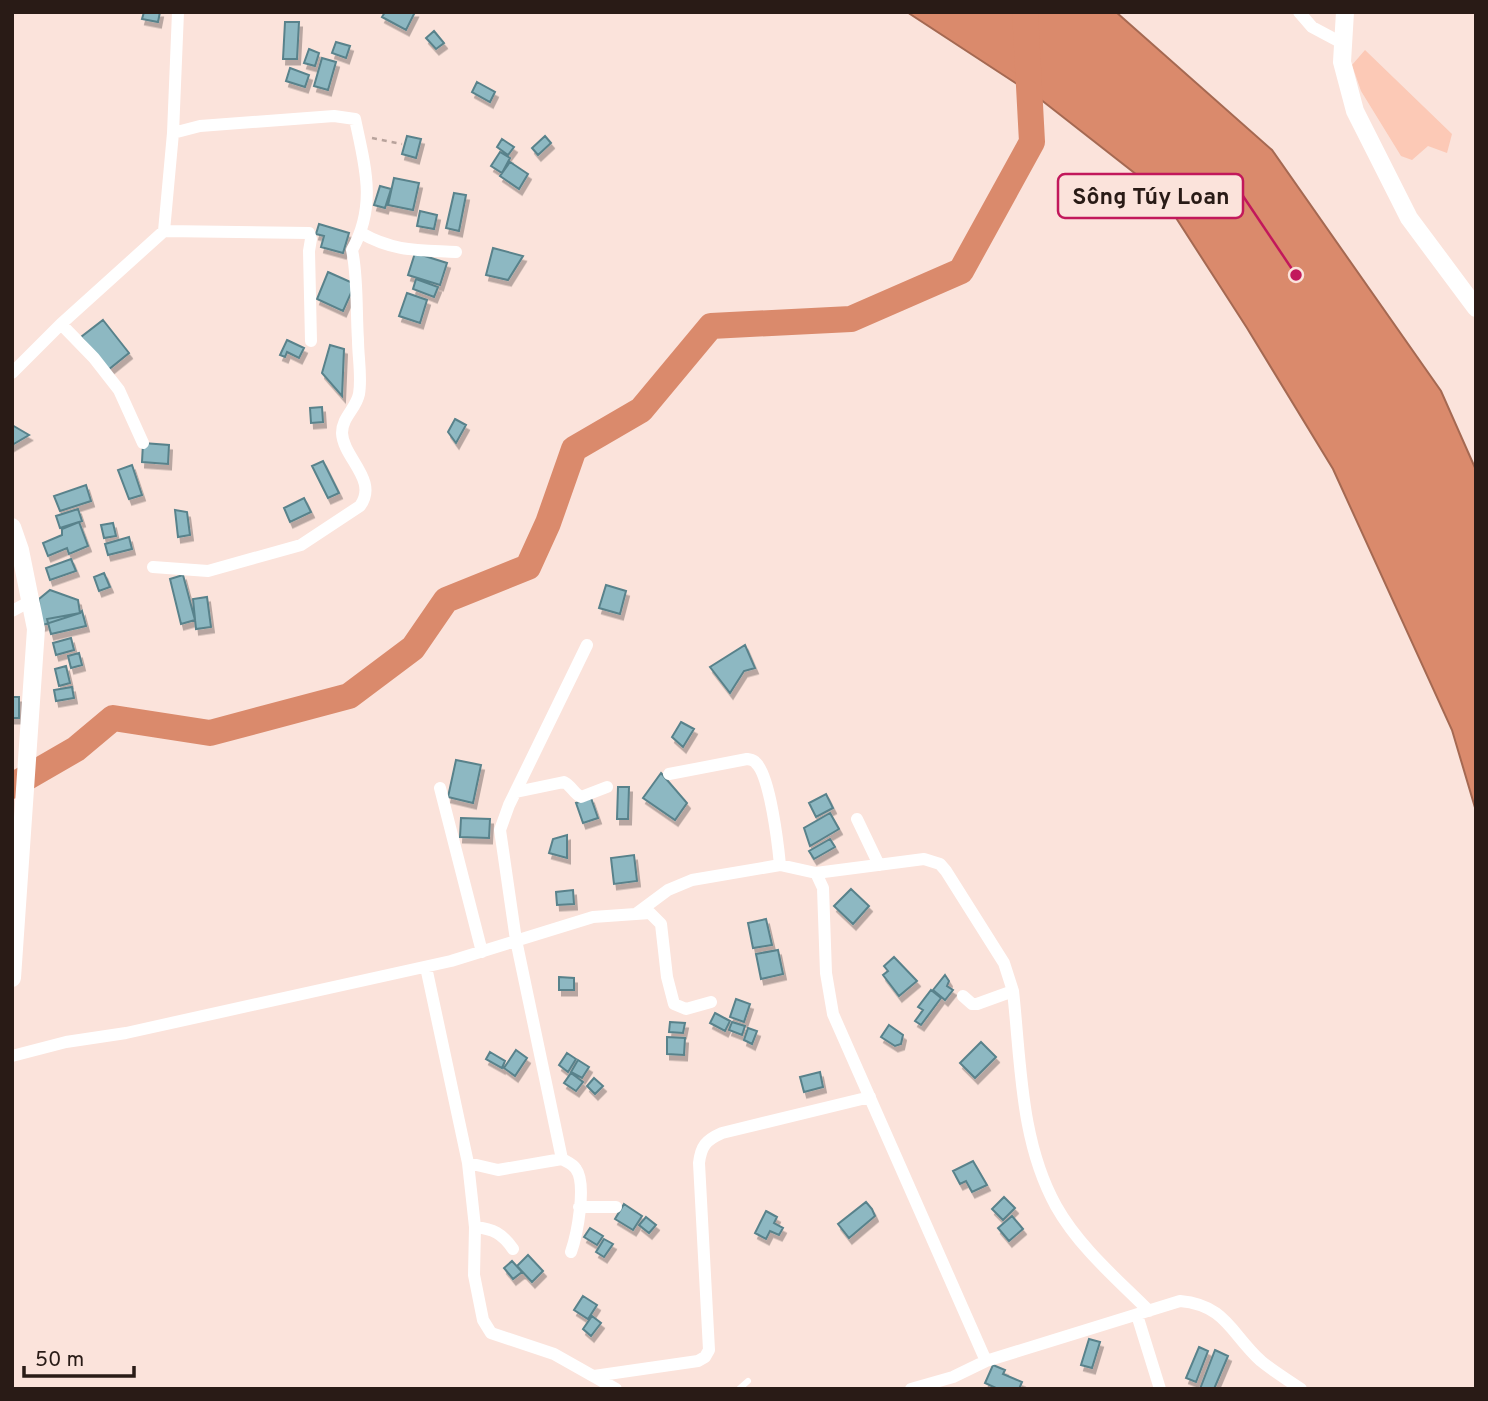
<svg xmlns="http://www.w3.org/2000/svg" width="1488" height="1401" viewBox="0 0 1488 1401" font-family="Overpass,sans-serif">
	<defs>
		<filter id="shadow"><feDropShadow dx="3" dy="5.5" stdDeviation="0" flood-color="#0004"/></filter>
	</defs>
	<rect width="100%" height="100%" fill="#fbe3db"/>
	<path fill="#fcc9b6" d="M1365,50L1452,134L1447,153L1428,146L1412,160L1401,156L1361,91L1352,65Z"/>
	<path fill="#da8a6c" stroke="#a56952" stroke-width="2" d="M907,12H1116L1272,150L1441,391L1476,470V811L1452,730L1333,469L1247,328L1160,193L1040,99Z"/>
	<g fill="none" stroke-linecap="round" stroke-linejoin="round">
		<path stroke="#da8a6c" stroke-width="26" d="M12,786L76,749L113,718L210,733L349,696L413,648L446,600L528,567L548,523L574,449L641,410L711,326L851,319L961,271L1032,142L1025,12"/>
	</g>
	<path fill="#8db8c2" stroke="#59828b" stroke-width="2" filter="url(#shadow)" d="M144,12H160L158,22L142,19Z
		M385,12H415L406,30L382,17Z
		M285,22H299L297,59H283Z
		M434,31L444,43L436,49L426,38Z
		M336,42L350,46L346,58L332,53Z
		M309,49L319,53L315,66L304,63Z
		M322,58L336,62L328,90L314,86Z
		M290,68L309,75L305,87L286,81Z
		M477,82L495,92L490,102L472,92Z
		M407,136L421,139L416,158L402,154Z
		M545,136L551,143L538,155L532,148Z
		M502,139L514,147L508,155L497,147Z
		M500,152L510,158L502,173L491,166Z
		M510,162L528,174L519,189L500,176Z
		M394,178L419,183L413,210L388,205Z
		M380,186L391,189L385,208L374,205Z
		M454,193L466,195L459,231L446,228Z
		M420,211L437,215L434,229L417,226Z
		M319,224L349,233L343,253L321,247L324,236L316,234Z
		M493,248L523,256L508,280L486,275Z
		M415,253L447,263L440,285L408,275Z
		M328,272L355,284L343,311L317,299Z
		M416,279L438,287L434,297L413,289Z
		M407,293L427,300L420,323L399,316Z
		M103,320L129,353L108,370L81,337Z
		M287,340L304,348L299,358L287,352L285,357L280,355Z
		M330,345L344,349L342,396L322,373Z
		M322,407L323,422L311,423L310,408Z
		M455,419L466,425L456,443L448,432Z
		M12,425L29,435L12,445Z
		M143,443L169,445L168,464L142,462Z
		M323,461L339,493L328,498L312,466Z
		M132,465L142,495L129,499L118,470Z
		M86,485L91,501L60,511L54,496Z
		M304,498L311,512L290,522L284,508Z
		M78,509L82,521L60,528L56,516Z
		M175,510L187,512L190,535L178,537Z
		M79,522L88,546L69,554L67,548L48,556L43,543L62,535V529Z
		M113,523L116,536L104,538L101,525Z
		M129,537L132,549L108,555L105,544Z
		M71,559L76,571L50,580L46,568Z
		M104,573L110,587L99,591L94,577Z
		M183,575L195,620L181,624L170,579Z
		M606,585L626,591L620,614L599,608Z
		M50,590L78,600L80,613L40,626L39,599Z
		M207,597L211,627L196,629L193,599Z
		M82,611L86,626L51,634L47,619L80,613Z
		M71,638L74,650L56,655L53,643Z
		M745,645L755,668L744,671L730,693L710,667Z
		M79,653L82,665L71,668L68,656Z
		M66,666L70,683L59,686L55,669Z
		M72,687L74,698L56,701L54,690Z
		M12,697H19V718H12Z
		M681,722L694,729L683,747L672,737Z
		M456,760L481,765L473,803L448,797Z
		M661,773L687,803L675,820L643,798Z
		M618,787H629L628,819H617Z
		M826,794L833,808L816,817L809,803Z
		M591,798L598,818L583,823L576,803Z
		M830,813L839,829L810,846L804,828Z
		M461,818L490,819L489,838L460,837Z
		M567,835V858L549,853L553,839Z
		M830,839L835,847L814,859L809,851Z
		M634,855L637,881L614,884L611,858Z
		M851,889L869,906L853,924L834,906Z
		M573,890L574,904L557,905L556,892Z
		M766,919L772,945L753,948L748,923Z
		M778,950L783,974L761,979L756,954Z
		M894,957L917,981L899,996L883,975L888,971L884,966Z
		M945,975L949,981L947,986L953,990L945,1000L933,990Z
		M559,977L574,978V990H559Z
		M931,990L941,998L921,1025L915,1021L923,1010L918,1007Z
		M736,999L750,1004L744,1022L730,1017Z
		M715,1013L730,1021L725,1031L710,1023Z
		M670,1022L685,1023L683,1033L669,1032Z
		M732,1022L745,1026L742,1035L729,1030Z
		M889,1025L903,1035L901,1044L895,1046L881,1037Z
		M748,1028L757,1031L752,1044L744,1040Z
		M667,1037L685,1038L684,1055L667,1054Z
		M981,1042L996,1057L975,1078L960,1063Z
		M516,1050L527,1058L515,1076L504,1068Z
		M490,1052L505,1061L502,1068L486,1059Z
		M567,1053L576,1059L568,1072L559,1065Z
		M578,1060L589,1067L582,1078L571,1072Z
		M820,1072L823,1087L804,1092L800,1077Z
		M571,1073L583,1082L576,1091L564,1083Z
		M594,1078L603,1086L595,1094L587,1086Z
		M973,1161L987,1185L972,1192L966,1181L960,1184L953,1171Z
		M1004,1197L1015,1208L1003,1220L992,1209Z
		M866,1202L872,1209L875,1216L849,1238L838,1224Z
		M624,1204L642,1216L633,1230L615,1219Z
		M766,1211L777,1217L774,1223L783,1228L779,1235L770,1231L766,1239L755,1233Z
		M1012,1216L1023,1229L1009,1241L998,1228Z
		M646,1217L656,1225L649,1233L639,1225Z
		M590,1228L603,1236L597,1245L584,1237Z
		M604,1239L613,1244L604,1257L596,1252Z
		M528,1255L543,1271L532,1282L517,1266Z
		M512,1261L522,1272L513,1279L504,1268Z
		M583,1296L597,1305L588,1319L574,1310Z
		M592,1316L601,1323L591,1336L583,1329Z
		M1089,1339L1100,1342L1092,1368L1081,1365Z
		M1199,1347L1208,1351L1196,1382L1186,1378Z
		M1215,1350L1228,1356L1214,1389H1200Z
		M993,1365L1005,1370L1003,1374L1022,1382L1019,1389H998L985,1383Z"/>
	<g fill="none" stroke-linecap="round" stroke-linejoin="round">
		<path stroke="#b8a39c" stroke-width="2.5" stroke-dasharray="5 5" stroke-linecap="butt" d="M372,138L402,144"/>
		<path stroke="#fff" stroke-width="6" d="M739,1389L748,1381"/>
		<path stroke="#fff" stroke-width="12" d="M1299,12L1312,27L1342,43
			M164,231L173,133L178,12
			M361,233C394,252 420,250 456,252
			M61,324L94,358L119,390L143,443
			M12,373L61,324L164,231L309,233L311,239L309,251L311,341
			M153,567L208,571L301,545L360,506C379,480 343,458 342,433C342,417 356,409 359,394C362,377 358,357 358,340C356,311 358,278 352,250C377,205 365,166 355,119L334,116L200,126L173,133
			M12,611L29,602
			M669,774L747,759C752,760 753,759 756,763C770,776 778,844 780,865
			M440,788L482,952
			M516,792L564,782C572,786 573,793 581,797L607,787
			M857,819L879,865
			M816,873L924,859L940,864L946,871L1004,963L1013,991C1021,1063 1020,1141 1056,1206C1079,1247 1117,1279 1149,1311
			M637,913L668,890L692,880L780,865L816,873L823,888L826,973L833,1014L986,1361
			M426,967L468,1163L475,1227L474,1275L483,1320L491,1333L554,1354L616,1389
			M963,996L972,1004H977L1013,991
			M12,1056L66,1042L126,1033L451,961L593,917L650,913L661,924L667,977L674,1004L686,1009L711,1002
			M562,1159L516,940L500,830L509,805L587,645
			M468,1163L498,1170L562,1159C567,1162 573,1164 576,1169C587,1184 577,1235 571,1252
			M579,1207H616
			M475,1227C493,1229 502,1233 513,1249
			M1137,1315L1160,1389
			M594,1376L698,1361L705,1357L709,1350L699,1163C701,1146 706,1140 722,1133L870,1097
			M911,1389L953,1377L986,1361L1180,1301C1226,1305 1231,1334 1261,1361C1273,1371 1288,1380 1301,1389"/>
		<path stroke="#fff" stroke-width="18" d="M1345,12L1342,62L1355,111L1409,218L1476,308
			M12,527L20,550L36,629L12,978"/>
	</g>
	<path fill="none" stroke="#c2185b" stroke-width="2.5" d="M1296 275L1243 196"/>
	<circle fill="#c2185b" stroke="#fbe3db" stroke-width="2.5" cx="1296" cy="275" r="7"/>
	<rect fill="#fbe3db" stroke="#c2185b" stroke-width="2.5" x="1058" y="174" width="185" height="44" rx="7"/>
	<g font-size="23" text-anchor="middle" font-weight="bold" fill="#291b16">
		<text x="1151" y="204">Sông Túy Loan</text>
	</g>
	<rect width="1488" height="1401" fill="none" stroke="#291b16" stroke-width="28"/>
	<path d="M24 1366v10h110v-10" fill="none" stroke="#291b16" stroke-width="3.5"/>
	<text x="35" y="1366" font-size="21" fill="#291b16" stroke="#fbe3db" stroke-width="5" paint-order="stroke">50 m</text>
</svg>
